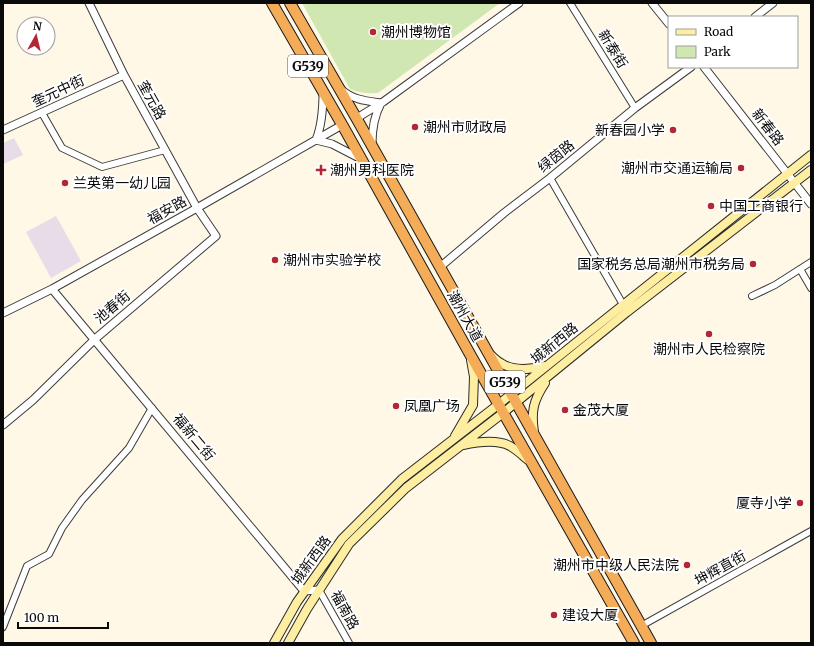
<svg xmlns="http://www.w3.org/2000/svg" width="814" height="646" viewBox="0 0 814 646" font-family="Merriweather,'Noto Sans SC',serif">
	<rect width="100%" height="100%" fill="#fff8e6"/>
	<path fill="#e7dde9" d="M14,138L23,155L3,164V143Z
		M56,216L81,261L51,278L26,232Z"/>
	<path fill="#d0e7b2" d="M302,3H500L378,93C368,94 359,93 350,89Z"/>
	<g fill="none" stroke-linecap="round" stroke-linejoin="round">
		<defs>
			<path id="minor" d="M570,3L635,108
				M42,113L62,148L102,167L165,150
				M550,178L625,308
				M800,269L811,288
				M752,296L775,285L811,262
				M319,590L349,643
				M641,626L811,531
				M3,627L27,566L49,554L62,528L82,500L129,448L152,408"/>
			<path id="tertiary" d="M652,3L669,24
				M755,17L773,3
				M704,67L811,204
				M342,90C353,100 367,101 381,103C374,116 372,130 372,144
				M323,92C323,108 322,125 316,140L332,144L361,159
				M357,118L383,102L519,3
				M3,130L124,75
				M440,267L504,213L550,178L635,108L691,67
				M52,289L304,591L319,590
				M3,313L52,289L197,208L342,125
				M3,425L33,400L95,339L216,236L197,208L124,75L89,3"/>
			<path id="secondary" d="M491,355C494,358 497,361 501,363C514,372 531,369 545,366
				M534,432C531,412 533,401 545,383
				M455,436L473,405L474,377L471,360
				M463,445C477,442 497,439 510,446C517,450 522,455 528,460
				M274,643L297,602L342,539L402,479L499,404L811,155
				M288,643L307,609L349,544L406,488L503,413L627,312L811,170"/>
			<path id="trunk" d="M272,3L344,128L471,356L634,643
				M290,3L358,121L651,643"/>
		</defs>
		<use href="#minor" stroke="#3c3c3c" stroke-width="8"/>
		<use href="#tertiary" stroke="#3c3c3c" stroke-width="9"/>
		<use href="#secondary" stroke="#2b2b2b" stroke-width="10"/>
		<use href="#trunk" stroke="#1a1a1a" stroke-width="12"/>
		<use href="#minor" stroke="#fff" stroke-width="6"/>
		<use href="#tertiary" stroke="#fff" stroke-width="7"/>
		<use href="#secondary" stroke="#fdeea2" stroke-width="8"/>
		<use href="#trunk" stroke="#f4ac58" stroke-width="10"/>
	</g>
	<g fill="#b52635" stroke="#fff" stroke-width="1.5">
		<circle cx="373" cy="32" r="4"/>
		<circle cx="415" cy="127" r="4"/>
		<circle cx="673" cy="130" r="4"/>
		<circle cx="741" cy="168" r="4"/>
		<path d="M319 164h4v4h4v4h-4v4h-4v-4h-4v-4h4z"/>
		<circle cx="65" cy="183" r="4"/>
		<circle cx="711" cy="206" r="4"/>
		<circle cx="275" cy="260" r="4"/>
		<circle cx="753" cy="264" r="4"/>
		<circle cx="709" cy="334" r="4"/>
		<circle cx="396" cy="406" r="4"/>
		<circle cx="565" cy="410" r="4"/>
		<circle cx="800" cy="503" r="4"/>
		<circle cx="687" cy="565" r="4"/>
		<circle cx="554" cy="615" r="4"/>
	</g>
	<g text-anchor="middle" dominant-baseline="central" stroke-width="4" stroke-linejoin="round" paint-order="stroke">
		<g fill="#fff" stroke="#535353" stroke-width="1">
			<rect x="288" y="55" width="40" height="22" rx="3"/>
			<rect x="485" y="371" width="40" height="22" rx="3"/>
		</g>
		<g font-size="13" font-weight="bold" fill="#090909">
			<text x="308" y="66">G539</text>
			<text x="505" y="382">G539</text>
		</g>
		<g font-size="14" fill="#090909" stroke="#fff" text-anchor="start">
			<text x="381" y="32">潮州博物馆</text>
			<text x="423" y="127">潮州市财政局</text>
			<text x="665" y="130" text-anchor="end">新春园小学</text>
			<text x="733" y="168" text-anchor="end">潮州市交通运输局</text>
			<text x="330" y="170">潮州男科医院</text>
			<text x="73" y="183">兰英第一幼儿园</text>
			<text x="719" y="206">中国工商银行</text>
			<text x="283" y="260">潮州市实验学校</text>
			<text x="745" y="264" text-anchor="end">国家税务总局潮州市税务局</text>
			<text x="709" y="349" text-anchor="middle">潮州市人民检察院</text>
			<text x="404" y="406">凤凰广场</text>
			<text x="573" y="410">金茂大厦</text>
			<text x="792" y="503" text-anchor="end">厦寺小学</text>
			<text x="679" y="565" text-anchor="end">潮州市中级人民法院</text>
			<text x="562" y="615">建设大厦</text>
		</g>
		<g font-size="14" fill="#090909" stroke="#fff">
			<text transform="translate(613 49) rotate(58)">新泰街</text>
			<text transform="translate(58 91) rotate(-25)">奎元中街</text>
			<text transform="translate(152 100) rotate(61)">奎元路</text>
			<text transform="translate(768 127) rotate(52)">新春路</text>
			<text transform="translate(556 156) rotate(-39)">绿茵路</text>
			<text transform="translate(167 210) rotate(-29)">福安路</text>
			<text transform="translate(112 307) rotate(-40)">池春街</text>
			<text transform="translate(465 316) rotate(61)">潮州大道</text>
			<text transform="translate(554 343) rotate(-39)">城新西路</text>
			<text transform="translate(194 437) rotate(50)">福新二街</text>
			<text transform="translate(311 560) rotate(-54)">城新西路</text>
			<text transform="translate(720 568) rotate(-29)">坤辉直街</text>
			<text transform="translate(345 610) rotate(61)">福南路</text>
		</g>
	</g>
	<rect width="814" height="646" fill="none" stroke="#090909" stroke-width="8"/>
	<rect x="668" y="16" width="130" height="52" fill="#ffffff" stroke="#9d9d9d"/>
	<rect x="676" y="29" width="20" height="6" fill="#fdeea2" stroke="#9d9d9d"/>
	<text x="704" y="36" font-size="12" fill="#090909">Road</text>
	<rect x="676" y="46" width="20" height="12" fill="#d0e7b2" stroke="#9d9d9d"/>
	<text x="704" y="56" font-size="12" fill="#090909">Park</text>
	<g transform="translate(36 36) rotate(8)"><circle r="19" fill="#ffffff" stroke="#9d9d9d"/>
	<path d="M0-3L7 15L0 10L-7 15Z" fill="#b52635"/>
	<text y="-6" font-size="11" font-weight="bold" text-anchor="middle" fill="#090909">N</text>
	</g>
	<path d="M18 622v6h90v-6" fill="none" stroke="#090909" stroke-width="2"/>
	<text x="24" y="622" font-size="12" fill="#090909" stroke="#ffffff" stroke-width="3" paint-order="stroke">100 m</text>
</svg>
